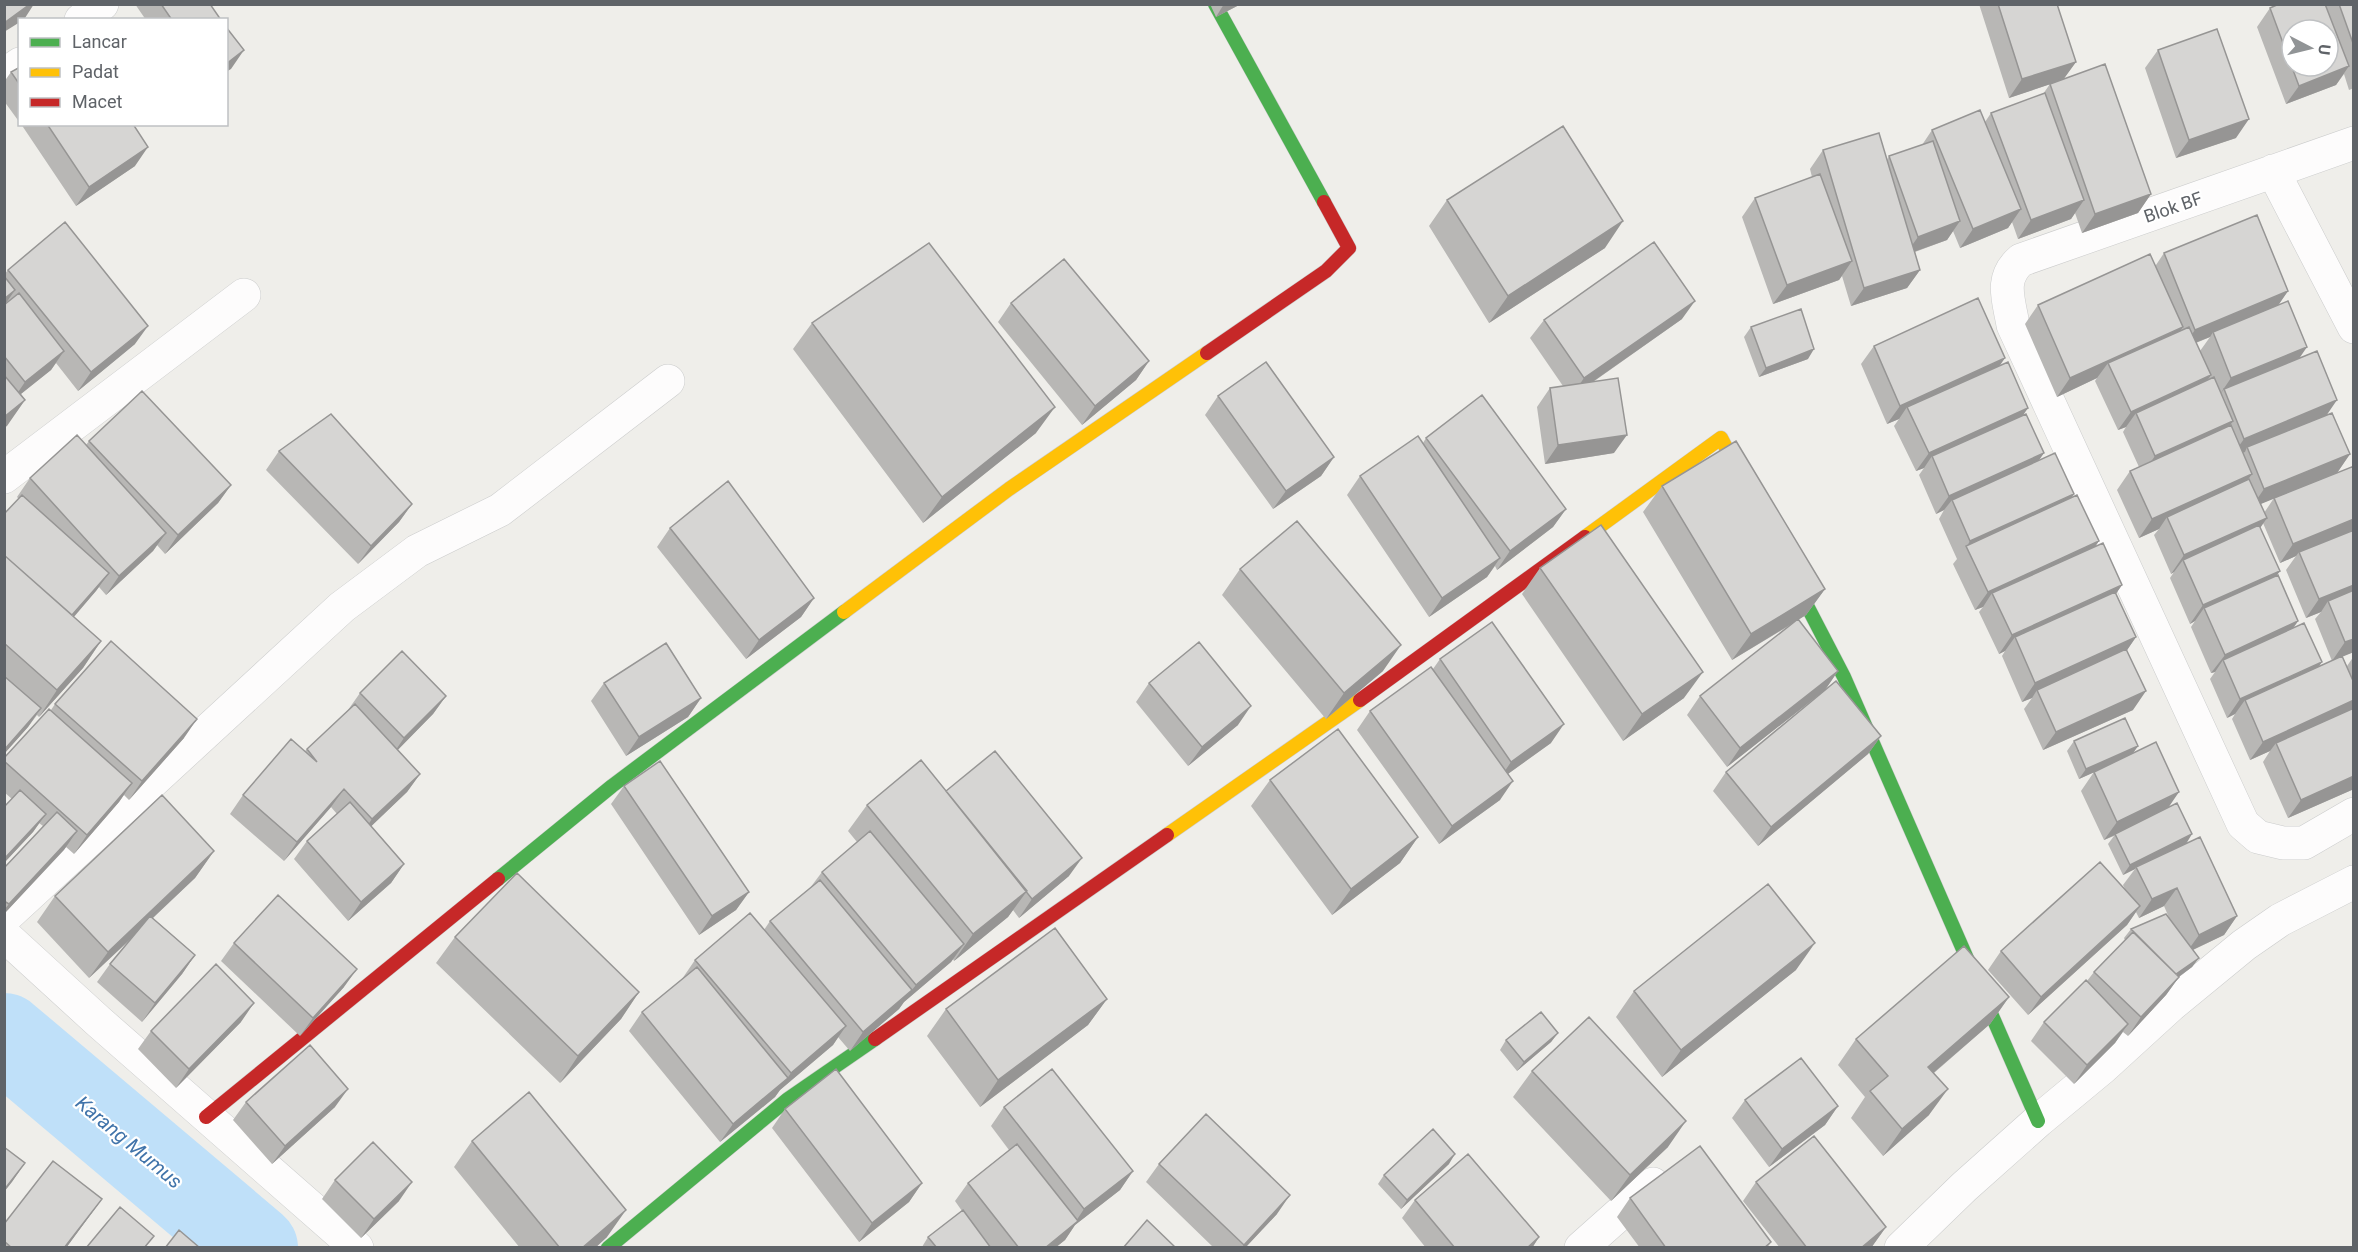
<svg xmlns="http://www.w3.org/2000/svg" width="2358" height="1252" viewBox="0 0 2358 1252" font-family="Roboto,sans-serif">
	<rect width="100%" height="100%" fill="#efeeea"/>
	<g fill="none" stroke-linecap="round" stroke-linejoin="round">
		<path stroke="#bfe0f9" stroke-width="88" d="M4,1037L254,1248"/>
		<defs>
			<path id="street" d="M81,20L102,4
				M4,75L20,64
				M2354,143L2021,260C1999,279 2009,300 2013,325L2243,824L2258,837L2283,843H2304L2354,814
				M2273,171L2354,327
				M4,477L244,295
				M4,918L342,607L417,551L500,510L668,381
				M4,935L98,1021L357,1248
				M1581,1248L1653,1184
				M1901,1248L1964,1187L2038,1121L2102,1068L2171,1005L2244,945L2280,920L2354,882"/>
			<path id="fast" d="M1215,4L1324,202
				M1789,571L1844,677L2038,1121
				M498,879L612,786L844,612
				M608,1248L788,1099L875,1039"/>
			<path id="slow" d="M1585,537L1721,438L1747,488
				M844,612L1009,489L1207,353
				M1167,835L1360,700"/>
			<path id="jam" d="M1207,353L1326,271L1349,248L1324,202
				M1360,700L1585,537
				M875,1039L1167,835
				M206,1117L498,879"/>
		</defs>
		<use href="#street" stroke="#cbcccc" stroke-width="34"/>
		<use href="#fast" stroke="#cacacb" stroke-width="15"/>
		<use href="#slow" stroke="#cacacb" stroke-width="15"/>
		<use href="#jam" stroke="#cacacb" stroke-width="15"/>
		<use href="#street" stroke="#fdfcfc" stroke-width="33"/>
		<use href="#fast" stroke="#4caf50" stroke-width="14"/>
		<use href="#slow" stroke="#ffc107" stroke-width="14"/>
		<use href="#jam" stroke="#c62828" stroke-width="14"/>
	</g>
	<path fill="#b8b7b5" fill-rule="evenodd" d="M135,4H210L221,20H146Z
		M1210,4H1241L1216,17Z
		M1979,4H2057L2076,62L2063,79L2151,194L2138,213L2082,233L2075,213L2071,219L2018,239L2012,222L2008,228L1960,248L1953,231L1947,240L1915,252L1920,270L1907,288L1851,306L1842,276L1839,280L1773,304L1742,217L1755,198L1812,177L1810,169L1823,150L1887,160L1889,156L1922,145L1932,130L1985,122L1991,113L2043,94L2050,84L2009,98Z
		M2279,4H2354V88L2349,90L2344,74L2336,85L2286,104L2257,27L2270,8Z
		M2158,50L2236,138L2176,158L2145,68Z
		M20,67V123L4,101V82L11,72Z
		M21,124H133L135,166L76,206Z
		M1447,200L1605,248L1489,323L1429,226Z
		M2164,253L2288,291L2278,305L2300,358L2326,415L2350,454L2337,473L2354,466V652L2342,656L2347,666L2354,656V707L2352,709L2354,708V789L2288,818L2263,762L2270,751L2250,760L2232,719L2235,714L2227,718L2210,679L2215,672L2211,673L2191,627L2195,621L2190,624L2170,578L2174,572L2171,574L2154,535L2159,529L2139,538L2117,490L2130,471L2139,467L2123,432L2126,427L2118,430L2095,381L2097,378L2057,397L2025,324L2038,305L2156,265ZM2210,337L2200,351L2207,367L2196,343ZM2274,498L2264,513L2260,504ZM2263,523L2280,563L2296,556L2286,570L2306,618L2321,612L2315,619L2332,661L2319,666L2293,629L2298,621L2276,576L2260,527Z
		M8,270L135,344L78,391L56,363L51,370L21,394L25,400L4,428V275Z
		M1011,303L1149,361L1136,380L1082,425L998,322Z
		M1682,319L1593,382L1614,453L1545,464L1537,407L1550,388L1563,386L1530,338L1544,320Z
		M812,323L1036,433L923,523L793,349Z
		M1751,327L1808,359L1759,377L1744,337Z
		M1874,346L2000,366L2024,415L2039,460L2074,494L2071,498L2099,541L2095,546L2122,585L2116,593L2136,637L2127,650L2133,710L2043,750L2024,709L2032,698L2022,702L2002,656L2005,651L1999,654L1979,612L1983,607L1975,610L1953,564L1957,559L1939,519L1944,510L1936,514L1919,475L1924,468L1916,471L1894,426L1899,419L1887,424L1861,364Z
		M1218,396L1334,457L1321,476L1273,509L1205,415Z
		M1426,438L1566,509L1553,527L1497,570L1495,566L1487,577L1429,617L1347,495L1360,476L1423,443Z
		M89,441L231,485L218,503L165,554L157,545L153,551L106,595L99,587L74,617L101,641L83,668L39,717L37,715L28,727L4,754V514L19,499L17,497L30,478L86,445Z
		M279,451L412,504L399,522L358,564L266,470Z
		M1662,486L1825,589L1806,615L1798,620L1838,671L1825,690L1727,767L1687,715L1700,696L1792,624L1732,660L1643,512Z
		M670,528L814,598L801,617L746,659L657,547Z
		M1540,568L1684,698L1623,741L1522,594Z
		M1240,569L1383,671L1326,719L1222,595Z
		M1440,659L1551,743L1508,774L1500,800L1439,844L1357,730L1370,711L1433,669Z
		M604,683L701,698L688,717L626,756L591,701Z
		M1149,683L1238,725L1188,766L1136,702Z
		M360,693L446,696L433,714L397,750L420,774L407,792L371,826L404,864L391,883L348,921L294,859L307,841L337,814L331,807L284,861L230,814L243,795L305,751L348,710Z
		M55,704L184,738L129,800L124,795L119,802L74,854L66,847L4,914V868L43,826L39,823L33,832L4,863V807L12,799L4,792V758L51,710Z
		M1881,736L1868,754L1758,846L1713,791L1726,772Z
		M2074,741L2138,746L2132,754L2168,808L2186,843L2237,916L2224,935L2193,950L2199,958L2192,967L2179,977L2166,995L2128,1036L2123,1032L2115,1043L2074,1084L2031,1041L2044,1022L2087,981L2094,972L2125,940L2124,938L2131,929L2170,920L2164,906L2139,918L2136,912L2127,925L2028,1015L1988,970L2001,951L2125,889L2123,885L2135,869L2123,875L2108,844L2114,836L2104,840L2081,791L2094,772L2079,779L2067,751Z
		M1270,780L1418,837L1400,863L1332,915L1251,806Z
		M624,786L749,892L736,910L699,935L611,804Z
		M946,791L1069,876L1019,918L1013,910L1008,917L954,961L953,959L951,962L904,1002L899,1009L850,1051L838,1037L833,1045L780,1090L775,1097L720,1142L629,1031L642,1012L682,979L695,960L764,930L770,921L810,888L822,872L857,842L848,831L867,805Z
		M214,851L195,878L153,918L195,955L182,974L142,1022L97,982L110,964L133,937L89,978L37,922L55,896Z
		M455,937L639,992L621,1019L560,1083L436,963Z
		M234,943L344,987L300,1036L221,961Z
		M1796,970L1662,1077L1616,1017L1634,991Z
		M2009,997L1990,1024L1934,1073L1929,1115L1883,1156L1851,1118L1865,1097L1838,1065L1856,1039Z
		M1107,999L1088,1025L980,1107L927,1036L946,1009Z
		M241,1022L176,1088L138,1049L151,1031Z
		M1558,1033L1551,1042L1517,1071L1500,1050L1506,1040Z
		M1532,1071L1668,1147L1611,1201L1513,1097Z
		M1745,1100L1838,1106L1825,1125L1769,1167L1732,1118Z
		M246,1102L335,1107L272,1164L233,1120Z
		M1004,1107L1133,1171L1120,1190L1075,1225L1065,1240L1055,1248H922V1247L928,1237L962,1211L955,1201L968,1183L1009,1150L991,1126Z
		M785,1109L922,1183L909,1202L859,1242L772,1128Z
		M472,1141L607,1237L595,1248H520L454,1167Z
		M1159,1164L1277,1214L1245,1248H1214L1146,1182Z
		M1449,1164L1401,1209L1378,1184L1384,1175Z
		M335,1180L399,1201L361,1238L322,1199Z
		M1756,1182L1886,1227L1871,1248H1780L1743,1201Z
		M1630,1198L1771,1242L1767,1248H1640L1617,1217Z
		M102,1199L66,1248H4V1224Z
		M1415,1200L1539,1237L1532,1248H1426L1402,1218Z"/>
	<path fill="#969594" d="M30,4H34L25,18L23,20H20V22L4,32V23Z
		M1224,4H1241L1216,17Z
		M244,50L231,69L226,72V64Z
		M2076,62L2063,80L2009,98L2022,79Z
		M2349,66L2336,85L2286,104L2299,86Z
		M2249,119L2236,138L2176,158L2189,140Z
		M148,147L135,166L76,206L89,187Z
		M2151,194L2138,213L2082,233L2095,214Z
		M2084,200L2071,219L2018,239L2031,220Z
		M2021,209L2008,228L1960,248L1973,229Z
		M1623,221L1605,248L1489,323L1508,296Z
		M1960,221L1947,240L1905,255L1918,237Z
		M1852,261L1839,280L1773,304L1787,285Z
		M1920,270L1907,288L1851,306L1864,288Z
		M15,290L4,306V299Z
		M2288,291L2275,310L2213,332L2210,337L2182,348L2195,330Z
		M1695,301L1682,319L1571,397L1584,378Z
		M148,326L135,344L78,391L91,372Z
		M2183,327L2170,345L2108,363L2097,378L2057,397L2070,378Z
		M2307,347L2294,366L2224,389L2218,397L2231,378Z
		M1814,349L1808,359L1759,377L1766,368Z
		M64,351L51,370L12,401L25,382Z
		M2005,358L1992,377L1907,407L1899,419L1887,424L1900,406Z
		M1149,361L1136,380L1082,425L1095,406Z
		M2211,375L2198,394L2136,413L2126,427L2118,430L2131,412Z
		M25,400L7,426L4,428V417Z
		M2337,400L2324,419L2247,447L2245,452L2231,457L2244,439Z
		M1055,407L1036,433L923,523L942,497Z
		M2028,408L2015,427L1932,456L1924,468L1916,471L1929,453Z
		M2233,421L2220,440L2142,474L2155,456Z
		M1627,435L1614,453L1545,464L1558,445Z
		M2044,453L2031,472L1952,500L1944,510L1936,514L1949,496Z
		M2350,454L2337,473L2251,508L2264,489Z
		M1334,457L1321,476L1273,509L1286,491Z
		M2252,474L2239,492L2167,517L2159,529L2139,538L2152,519Z
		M231,485L218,503L165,554L178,535Z
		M2074,494L2061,512L1967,546L1970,541Z
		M412,504L399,522L358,564L371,546Z
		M1566,509L1553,527L1497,570L1510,551Z
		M2267,518L2254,537L2183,560L2174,572L2171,574L2184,555Z
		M2354,519V532L2299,552L2296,556L2280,563L2293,544Z
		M166,533L153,551L106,595L119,576Z
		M2099,541L2086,560L1992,593L1983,607L1975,610L1988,592Z
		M1500,558L1487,577L1429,617L1442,598Z
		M2280,571L2267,589L2204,608L2195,621L2190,624L2203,605Z
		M109,573L96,591L58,635L71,617Z
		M2122,585L2109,604L2015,637L2005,651L1999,654L2012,635Z
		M2354,585V598L2328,601L2321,612L2306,618L2319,599Z
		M1825,589L1806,615L1732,660L1751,634Z
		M814,598L801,617L746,659L759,640Z
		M2298,621L2285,639L2223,660L2215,672L2211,673L2225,655Z
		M2136,637L2123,656L2037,690L2032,698L2022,702L2035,683Z
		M2354,639V652L2332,661L2345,642Z
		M101,641L83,668L39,717L57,690Z
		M1401,645L1383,671L1326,719L1344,693Z
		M2322,662L2309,681L2245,700L2235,714L2227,718L2240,699Z
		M1838,671L1825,690L1727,767L1740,748Z
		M1703,672L1684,698L1623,741L1642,714Z
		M2146,691L2133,710L2043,750L2056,732Z
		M446,696L433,714L391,757L404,738Z
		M701,698L688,717L626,756L639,737Z
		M2354,700V707L2347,716L2276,743L2270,751L2250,760L2263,742Z
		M1251,706L1238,725L1188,766L1202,747Z
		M41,708L28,727L4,754V750Z
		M197,719L184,738L129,800L142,781Z
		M1564,724L1551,743L1498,781L1511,762Z
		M1881,736L1868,754L1758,846L1771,827Z
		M2138,746L2131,756L2079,779L2086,769Z
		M420,774L407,792L359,838L372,819Z
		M2354,776V789L2288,818L2301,800Z
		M1513,781L1500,800L1439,844L1452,826Z
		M132,783L119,802L74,854L87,835Z
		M344,789L331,807L284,861L297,842Z
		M2179,792L2166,811L2104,840L2117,822Z
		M46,814L33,832L4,863V859Z
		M77,831L64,850L4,914V910L9,904Z
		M2192,834L2186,844L2136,867L2135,869L2123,875L2130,865Z
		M1418,837L1400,863L1332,915L1351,889Z
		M214,851L195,878L89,978L108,952Z
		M1082,858L1069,876L1019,918L1032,899Z
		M404,864L391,883L348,921L361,902Z
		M2177,888L2164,906L2139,918L2152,899Z
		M1027,891L1008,917L954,961L973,934Z
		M749,892L736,910L699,935L712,916Z
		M2140,906L2127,925L2028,1015L2041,997Z
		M2237,916L2224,935L2186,953L2199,935Z
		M1815,943L1796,970L1662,1077L1681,1050Z
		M964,944L951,962L904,1002L899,1009L850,1051L863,1032L911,991L916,985Z
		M195,955L182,974L142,1022L155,1003Z
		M2199,958L2192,967L2162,989L2169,979Z
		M357,969L344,987L300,1036L313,1018Z
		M2179,977L2166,995L2128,1036L2141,1017Z
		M639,992L621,1019L560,1083L578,1056Z
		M2009,997L1990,1024L1910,1093L1928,1067Z
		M1107,999L1088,1025L980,1107L998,1080Z
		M254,1003L241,1022L176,1088L189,1069Z
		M2128,1024L2115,1043L2074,1084L2087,1065Z
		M846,1026L833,1045L780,1090L775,1097L720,1142L733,1124L786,1080L791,1073Z
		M1558,1033L1551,1042L1517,1071L1524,1062Z
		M348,1089L335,1107L272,1164L285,1146Z
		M1948,1089L1929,1115L1883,1156L1902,1129Z
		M1838,1106L1825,1125L1769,1167L1782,1149Z
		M1686,1121L1668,1147L1611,1201L1630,1175Z
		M1455,1154L1449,1164L1401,1209L1407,1200Z
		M25,1163L12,1182L4,1192V1190Z
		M1133,1171L1120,1190L1075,1225L1065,1240L1055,1248H1045L1074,1224L1084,1209Z
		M412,1182L399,1201L361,1238L374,1219Z
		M922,1183L909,1202L859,1242L872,1223Z
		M1290,1195L1277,1214L1245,1248H1241Z
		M102,1199L66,1248H64Z
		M626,1210L607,1237L595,1248H582Z
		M1886,1227L1871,1248H1861Z
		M1539,1237L1532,1248H1527Z"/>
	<path fill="#d6d5d3" stroke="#969594" stroke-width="1.5" fill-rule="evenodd" d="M4,4H30L4,23Z
		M161,4H210L221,20H172Z
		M1998,4H2057L2076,62L2022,79Z
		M2279,4H2325L2349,66L2299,86L2270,8ZM2292,30H2328V66H2292Z
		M2339,4H2354V46Z
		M226,27L244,50L226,64Z
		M2217,29L2249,119L2189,140L2158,50Z
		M2105,64L2151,194L2095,214L2050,84Z
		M20,67V85L11,72Z
		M2045,93L2084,200L2031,220L1991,113Z
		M1980,110L2021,209L1973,229L1932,130Z
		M47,124H133L148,147L89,187Z
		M1563,126L1623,221L1508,296L1447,200Z
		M1879,133L1920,270L1864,288L1823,150Z
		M1933,141L1960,221L1918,237L1889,156Z
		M1820,174L1852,261L1787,285L1755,198Z
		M2257,215L2288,291L2195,330L2164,253Z
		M65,222L148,326L91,372L8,270Z
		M1654,242L1695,301L1584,378L1544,320Z
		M929,243L1055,407L942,497L812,323Z
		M2150,254L2183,327L2070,378L2038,305Z
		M1064,259L1149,361L1095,406L1011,303Z
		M4,276L15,290L4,299Z
		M19,293L64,351L25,382L4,356V305Z
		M1978,298L2005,358L1900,406L1874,346Z
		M2288,301L2307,347L2231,378L2213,332Z
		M1801,309L1814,349L1766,368L1751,327Z
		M2189,327L2211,375L2131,412L2108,363Z
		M2317,351L2337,400L2244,439L2224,389Z
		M1266,362L1334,457L1286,491L1218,396Z
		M2008,362L2028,408L1929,453L1907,407Z
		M4,375L25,400L4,417Z
		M2214,377L2233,421L2155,456L2136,413Z
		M1618,378L1627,435L1558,445L1550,388Z
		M142,391L231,485L178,535L89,441Z
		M1482,395L1566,509L1510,551L1426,438Z
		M2332,413L2350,454L2264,489L2247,447Z
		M331,414L412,504L371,546L279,451Z
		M2026,414L2044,453L1949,496L1932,456Z
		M2231,425L2252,474L2152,519L2130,471Z
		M77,435L166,533L119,576L30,478Z
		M1418,436L1500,558L1442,598L1360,476Z
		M1736,441L1825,589L1751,634L1662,486Z
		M2055,453L2074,494L1970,541L1952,500Z
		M2354,466V519L2293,544L2274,498Z
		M2249,479L2267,518L2184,555L2167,517Z
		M728,481L814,598L759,640L670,528Z
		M22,495L109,573L72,615L4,555V514Z
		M2077,495L2099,541L1988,592L1966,546Z
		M1297,521L1401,645L1344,693L1240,569Z
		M1601,525L1703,672L1642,714L1540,568Z
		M2259,525L2280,571L2203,605L2183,560Z
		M2354,530V585L2319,599L2299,552Z
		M2103,543L2122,585L2012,635L1992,593Z
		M4,555L101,641L57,690L4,643Z
		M2278,575L2298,621L2225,655L2204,608Z
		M2354,590V639L2345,642L2328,601Z
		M2115,592L2136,637L2035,683L2015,637Z
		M1798,619L1838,671L1740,748L1700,696Z
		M1492,622L1564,724L1511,762L1440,659Z
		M2304,623L2322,662L2240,699L2223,660Z
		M111,641L197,719L142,781L55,704Z
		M1199,642L1251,706L1202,747L1149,683Z
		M666,643L701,698L639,737L604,683Z
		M2126,649L2146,691L2056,732L2037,690Z
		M402,651L446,696L404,738L360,693Z
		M2342,656L2354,683V700L2263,742L2245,700Z
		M1431,667L1513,781L1452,826L1370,711Z
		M4,676L41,708L4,750Z
		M1836,681L1881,736L1771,827L1726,772Z
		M355,704L420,774L372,819L344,789L297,842L243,795L291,739L317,762L307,749Z
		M2354,708V776L2301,800L2276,743Z
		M49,709L132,783L87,835L4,761V758Z
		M2125,718L2138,746L2086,769L2074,741Z
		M1338,729L1418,837L1351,889L1270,780Z
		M2156,742L2179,792L2117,822L2094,772Z
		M995,751L1082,858L1032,899L946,791Z
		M921,760L1027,891L973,934L867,805Z
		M660,761L749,892L712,916L624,786Z
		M20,790L46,814L4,859V807Z
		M162,795L214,851L108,952L55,896Z
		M350,802L404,864L361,902L307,841Z
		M2177,803L2192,834L2130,865L2115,834Z
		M57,812L77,831L9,904L4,901V868Z
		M870,831L964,944L916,985L822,872Z
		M2200,837L2237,916L2199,935L2177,888L2152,899L2136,867Z
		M2100,862L2140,906L2041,997L2001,951Z
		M517,873L639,992L578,1056L455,937Z
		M820,880L912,990L863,1032L770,921Z
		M1768,884L1815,943L1681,1050L1634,991Z
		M278,895L357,969L313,1018L234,943Z
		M750,913L846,1026L791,1073L695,960Z
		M2166,914L2199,958L2176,974L2131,929Z
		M150,916L195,955L155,1003L110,964Z
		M1055,928L1107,999L998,1080L946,1009Z
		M2133,932L2179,977L2141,1017L2094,972Z
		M1964,946L2009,997L1928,1067L1948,1089L1902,1129L1870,1091L1888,1076L1856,1039Z
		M216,964L254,1003L189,1069L151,1031Z
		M697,967L788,1078L733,1124L642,1012Z
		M2086,980L2128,1024L2087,1065L2044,1022Z
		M1541,1012L1558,1033L1524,1062L1506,1040Z
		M1589,1017L1686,1121L1630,1175L1532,1071Z
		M310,1045L348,1089L285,1146L246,1102Z
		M1801,1058L1838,1106L1782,1149L1745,1100Z
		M836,1069L922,1183L872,1223L785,1109Z
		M1052,1069L1133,1171L1084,1209L1004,1107Z
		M529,1092L626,1210L582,1248H560L472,1141Z
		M1206,1114L1290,1195L1244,1245L1159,1164Z
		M1433,1129L1455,1154L1407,1200L1384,1175Z
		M1814,1136L1886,1227L1861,1248H1807L1756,1182Z
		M373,1142L412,1182L374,1219L335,1180Z
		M1017,1144L1078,1221L1045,1248H1019L968,1183Z
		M1700,1146L1771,1242L1764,1248H1666L1630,1198Z
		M4,1147L25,1163L4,1190Z
		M1468,1154L1539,1237L1527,1248H1455L1415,1200Z
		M53,1161L102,1199L64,1248H12L4,1241V1224Z
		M120,1207L154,1236L144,1248H86Z
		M963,1210L991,1248H937L928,1237Z
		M1147,1220L1176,1248H1123Z
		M179,1230L200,1248H165Z"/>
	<g text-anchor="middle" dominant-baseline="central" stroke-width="4.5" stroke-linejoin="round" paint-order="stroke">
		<g font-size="18" fill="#5f6368" stroke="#fff">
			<text transform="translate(2173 207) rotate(-19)">Blok BF</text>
		</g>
		<g font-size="20" font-style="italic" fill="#4174aa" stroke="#fff">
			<text transform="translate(129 1142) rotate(40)">Karang Mumus</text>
		</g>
	</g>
	<rect width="2358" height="1252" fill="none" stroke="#5f6368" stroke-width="12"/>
	<rect x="18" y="18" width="210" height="108" fill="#ffffff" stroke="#bfc1c3" stroke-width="1.5"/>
	<rect x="30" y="38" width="30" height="9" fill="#4caf50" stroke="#bfc1c3" stroke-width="1.5"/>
	<text x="72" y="48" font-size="18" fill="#5f6368">Lancar</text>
	<rect x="30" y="68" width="30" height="9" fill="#ffc107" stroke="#bfc1c3" stroke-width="1.5"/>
	<text x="72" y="78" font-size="18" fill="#5f6368">Padat</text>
	<rect x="30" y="98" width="30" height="9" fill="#c62828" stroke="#bfc1c3" stroke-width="1.5"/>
	<text x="72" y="108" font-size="18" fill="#5f6368">Macet</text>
	<g transform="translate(2310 48) rotate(97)"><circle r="28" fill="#ffffff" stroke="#bfc1c3" stroke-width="1.5"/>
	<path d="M0-4.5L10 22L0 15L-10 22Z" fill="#919496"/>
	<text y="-9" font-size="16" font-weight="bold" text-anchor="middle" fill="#5f6368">U</text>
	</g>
</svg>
